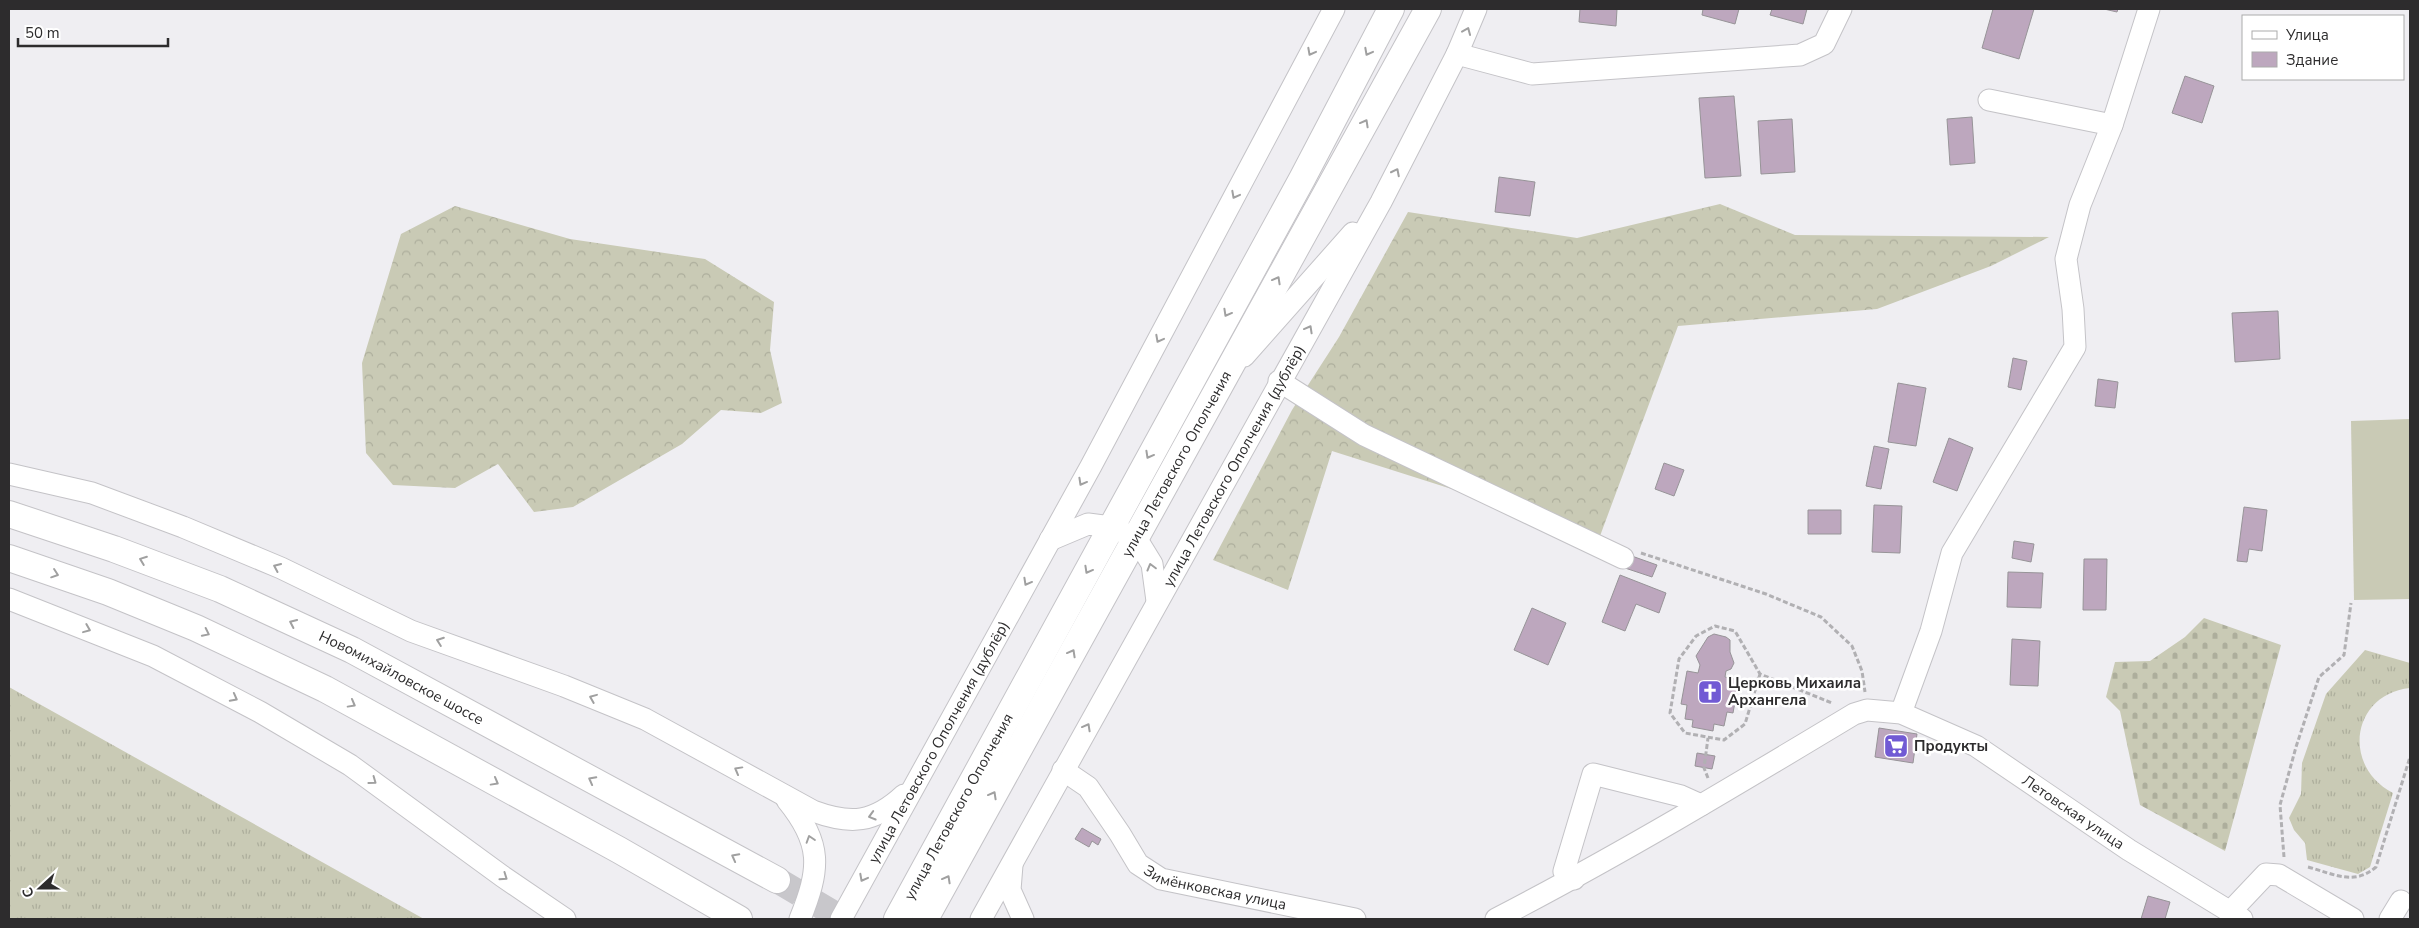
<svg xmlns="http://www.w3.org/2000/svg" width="2419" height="928" viewBox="0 0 2419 928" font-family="'Nunito Sans',sans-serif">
	<defs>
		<pattern id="grass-tufts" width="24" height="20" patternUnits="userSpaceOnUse" patternTransform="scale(1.25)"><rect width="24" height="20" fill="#c9cab5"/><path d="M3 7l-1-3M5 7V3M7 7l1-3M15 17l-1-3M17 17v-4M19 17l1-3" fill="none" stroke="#adae9c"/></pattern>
		<pattern id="forest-crowns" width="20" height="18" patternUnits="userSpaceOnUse" patternTransform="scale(1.25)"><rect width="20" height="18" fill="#c9cab5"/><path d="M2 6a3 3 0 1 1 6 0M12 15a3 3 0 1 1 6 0" fill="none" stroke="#adae9c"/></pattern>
		<pattern id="cemetery-stones" width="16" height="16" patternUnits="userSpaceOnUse" patternTransform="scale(1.25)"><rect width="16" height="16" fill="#c9cab5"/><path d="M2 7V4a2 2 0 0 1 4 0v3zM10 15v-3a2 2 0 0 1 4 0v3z" fill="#adae9c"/></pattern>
	</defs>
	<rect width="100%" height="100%" fill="#efeef2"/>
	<path fill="url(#grass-tufts)" d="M2365,650L2410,663V688C2352,694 2341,766 2393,793L2370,867L2358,874L2307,860L2305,843L2294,830L2289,818L2301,794L2302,763L2326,694Z
		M9,687L424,919H9Z"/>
	<path fill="url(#forest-crowns)" d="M1720,204L1795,235L2049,237L1991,266L1877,309L1678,326L1600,536L1332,451L1288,590L1213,560L1292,410L1339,337L1408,212L1577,238Z
		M455,206L570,239L705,259L774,302L770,350L782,403L761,413L721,410L682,444L573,507L534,512L498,464L455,488L393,485L366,453L362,363L401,234Z"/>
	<path fill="url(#cemetery-stones)" d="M2204,618L2281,645L2225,851L2140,805L2120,711L2106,697L2115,662L2150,661L2185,637Z"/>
	<path fill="#c9cab5" d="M2410,419V599L2354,600L2351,421Z"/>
	<path fill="#bda7be" stroke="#979498" d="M1580,9H1617L1616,26L1579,22Z
		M1703,9H1739L1735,24L1702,15Z
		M1772,9H1807L1803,24L1770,15Z
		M1993,9H2034L2019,59L1982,48Z
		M2104,9H2118L2117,12Z
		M2185,76L2214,86L2202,123L2172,113Z
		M1734,96L1741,176L1705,178L1699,98Z
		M1972,117L1975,163L1950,165L1947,119Z
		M1792,119L1795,172L1761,174L1758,121Z
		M1499,177L1535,182L1530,216L1495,212Z
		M2278,311L2280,359L2235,362L2232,313Z
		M2013,358L2027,361L2021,390L2008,387Z
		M2098,379L2118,382L2115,408L2095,406Z
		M1898,383L1926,388L1916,446L1888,442Z
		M1949,438L1973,448L1957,491L1933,482Z
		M1874,446L1889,449L1881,489L1866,486Z
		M1664,463L1684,470L1674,496L1655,489Z
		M1874,505L1902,506L1900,553L1872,552Z
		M2244,507L2267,510L2262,551L2249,549L2247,562L2237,561Z
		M1808,510H1841V534H1808Z
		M2014,541L2034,544L2031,562L2012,558Z
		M1629,555L1657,565L1652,577L1625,568Z
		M2084,559H2107L2106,610H2083Z
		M2008,572L2043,573L2041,608L2007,607Z
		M1620,575L1666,593L1659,613L1636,604L1625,631L1602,622Z
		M1532,608L1566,623L1548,665L1514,650Z
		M1714,634L1726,637L1730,640V652L1734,663L1731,669L1726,671L1725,677L1739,680L1733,713L1727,712L1724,726L1714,724L1713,731L1692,727L1693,720L1685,719L1687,705L1681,704L1687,671L1698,673L1700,665L1696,656L1708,637Z
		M2012,639L2040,641L2038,686L2010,685Z
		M1879,728L1917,734L1913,763L1875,757Z
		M1697,753L1715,756L1712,769L1695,766Z
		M1082,828L1101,839L1098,845L1092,841L1089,847L1075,839Z
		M2148,896L2170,902L2165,919H2141Z"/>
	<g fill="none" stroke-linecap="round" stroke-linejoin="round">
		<path stroke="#c8c7cb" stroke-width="26" stroke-dasharray="26 13" stroke-linecap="butt" d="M777,880L843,919"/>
		<defs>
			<g id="minor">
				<path d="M1457,54L1532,74L1800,55L1824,44L1841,9"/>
				<path d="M1989,100L2112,125"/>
				<path d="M1244,356L1353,233"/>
				<path d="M1279,381L1364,435L1623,558"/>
				<path d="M9,474L92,493L183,527L281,568L411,631L564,686L645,719L813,811C851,825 874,823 904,795"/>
				<path d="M1050,540L1088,524L1111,527L1136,538L1152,564L1157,601"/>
				<path d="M9,599L153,656L260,712L350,765L502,876L565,919"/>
				<path d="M1901,713L1931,631L1952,553L2075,347L2073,309L2066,259L2080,205L2112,125L2149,9"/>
				<path id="s1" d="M1063,770L1088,787L1120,834L1138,864L1161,879L1355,919"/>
				<path d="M787,800C823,844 820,869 800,919"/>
				<path d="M1012,865L1010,890L1023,919"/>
				<path d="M1574,879L1564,871L1593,774L1681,796L1701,805"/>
				<path d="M2230,912L2266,874L2279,875L2353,919"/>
				<path id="s2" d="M841,919L1091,466L1334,9"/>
				<path id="s3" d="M981,919L1381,202L1457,54L1476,9"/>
				<path id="s4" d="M1496,919C1618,856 1736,785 1854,714L1867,710L1901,713L1976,746L2129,850L2242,919"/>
				<path d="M2390,919L2401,901"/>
			</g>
			<g id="major">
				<path id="s5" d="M9,514L114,549L220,589L352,650L777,880"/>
				<path d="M9,558L108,592L196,628L325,689L619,850L739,919"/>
				<path id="s6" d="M897,919L1302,179L1391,9"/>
				<path id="s7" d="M925,919L1428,9"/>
			</g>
		</defs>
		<use href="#minor" stroke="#c4c3c7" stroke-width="23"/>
		<use href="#major" stroke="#c4c3c7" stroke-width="28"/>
		<path stroke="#b1b0b3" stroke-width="3" stroke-dasharray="5 2.5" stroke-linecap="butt" d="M1641,553L1766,594L1821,617L1852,646L1862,671L1865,692
			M1760,674L1745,724L1724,740L1685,733L1670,713L1679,659L1696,636L1715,626L1735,631L1760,674L1832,703
			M1708,778L1704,768L1708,738
			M2284,857L2280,805L2296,747L2319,677L2344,655L2351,603
			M2308,867C2334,874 2354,886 2376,867L2410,757"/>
		<use href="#minor" stroke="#fff" stroke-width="21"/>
		<use href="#major" stroke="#fff" stroke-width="26"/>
	</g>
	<defs><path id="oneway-chevron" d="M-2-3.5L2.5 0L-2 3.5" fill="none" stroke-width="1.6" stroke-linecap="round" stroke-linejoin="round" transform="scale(1.25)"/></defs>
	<g stroke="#a0a0a0">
		<use href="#oneway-chevron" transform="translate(1467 31) rotate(-67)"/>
		<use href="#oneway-chevron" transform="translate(1311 52) rotate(118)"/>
		<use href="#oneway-chevron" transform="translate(1368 52) rotate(118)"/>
		<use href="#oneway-chevron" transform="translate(1365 123) rotate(-61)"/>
		<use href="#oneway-chevron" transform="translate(1396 172) rotate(-63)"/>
		<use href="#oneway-chevron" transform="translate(1235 195) rotate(118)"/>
		<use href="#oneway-chevron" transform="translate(1277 280) rotate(-61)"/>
		<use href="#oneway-chevron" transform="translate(1227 313) rotate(119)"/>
		<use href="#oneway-chevron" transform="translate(1309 329) rotate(-61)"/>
		<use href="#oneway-chevron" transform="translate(1159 339) rotate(118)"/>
		<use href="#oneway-chevron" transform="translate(1149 455) rotate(119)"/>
		<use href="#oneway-chevron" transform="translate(1082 482) rotate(119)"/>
		<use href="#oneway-chevron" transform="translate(143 560) rotate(-159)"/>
		<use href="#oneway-chevron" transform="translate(277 567) rotate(-156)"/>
		<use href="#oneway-chevron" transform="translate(1151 567) rotate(-105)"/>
		<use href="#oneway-chevron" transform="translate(1088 570) rotate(119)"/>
		<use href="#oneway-chevron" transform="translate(55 574) rotate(19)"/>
		<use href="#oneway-chevron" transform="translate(1027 582) rotate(119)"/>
		<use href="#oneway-chevron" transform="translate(293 623) rotate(-155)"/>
		<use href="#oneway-chevron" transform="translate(87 629) rotate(22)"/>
		<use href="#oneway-chevron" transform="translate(206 633) rotate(26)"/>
		<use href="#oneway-chevron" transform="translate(440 641) rotate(-160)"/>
		<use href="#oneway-chevron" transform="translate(1072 653) rotate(-61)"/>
		<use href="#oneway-chevron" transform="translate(234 698) rotate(28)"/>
		<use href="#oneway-chevron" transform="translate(593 698) rotate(-158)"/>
		<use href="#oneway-chevron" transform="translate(352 704) rotate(29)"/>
		<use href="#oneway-chevron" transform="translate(1087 727) rotate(-61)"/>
		<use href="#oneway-chevron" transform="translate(738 770) rotate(-151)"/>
		<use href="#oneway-chevron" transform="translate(592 780) rotate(-152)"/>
		<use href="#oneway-chevron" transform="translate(373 781) rotate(36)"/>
		<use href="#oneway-chevron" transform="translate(495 782) rotate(29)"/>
		<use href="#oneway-chevron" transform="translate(993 795) rotate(-61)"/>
		<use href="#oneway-chevron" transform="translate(872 816) rotate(164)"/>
		<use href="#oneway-chevron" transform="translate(810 839) rotate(-108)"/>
		<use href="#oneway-chevron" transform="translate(735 857) rotate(-152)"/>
		<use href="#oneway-chevron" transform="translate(504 877) rotate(35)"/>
		<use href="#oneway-chevron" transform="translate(863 878) rotate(118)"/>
		<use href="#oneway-chevron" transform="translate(947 879) rotate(-61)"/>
	</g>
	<defs>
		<symbol id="church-square" viewBox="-11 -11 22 22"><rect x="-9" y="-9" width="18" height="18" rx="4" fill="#715ad4" stroke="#fff"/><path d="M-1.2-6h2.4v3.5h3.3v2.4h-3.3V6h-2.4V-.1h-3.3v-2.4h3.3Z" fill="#fff"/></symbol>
		<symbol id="supermarket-square" viewBox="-11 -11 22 22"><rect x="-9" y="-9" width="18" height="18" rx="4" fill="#715ad4" stroke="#fff"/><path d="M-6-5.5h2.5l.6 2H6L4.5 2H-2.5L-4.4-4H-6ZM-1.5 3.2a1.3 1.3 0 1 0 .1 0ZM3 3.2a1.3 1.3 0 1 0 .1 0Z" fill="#fff"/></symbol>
	</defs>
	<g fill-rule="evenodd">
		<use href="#church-square" x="1696" y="678" width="28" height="28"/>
		<use href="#supermarket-square" x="1882" y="732" width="28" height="28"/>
	</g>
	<g text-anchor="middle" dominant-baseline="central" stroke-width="5" stroke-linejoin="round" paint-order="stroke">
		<g font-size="15" fill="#2d2c2d" stroke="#fff">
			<text stroke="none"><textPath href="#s7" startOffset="520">улица Летовского Ополчения</textPath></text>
			<text stroke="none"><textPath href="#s3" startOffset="519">улица Летовского Ополчения (дублёр)</textPath></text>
			<text stroke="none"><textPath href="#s5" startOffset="426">Новомихайловское шоссе</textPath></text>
			<text stroke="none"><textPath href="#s2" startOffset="202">улица Летовского Ополчения (дублёр)</textPath></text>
			<text stroke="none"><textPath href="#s6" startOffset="128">улица Летовского Ополчения</textPath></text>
			<text stroke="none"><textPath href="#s4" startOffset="660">Летовская улица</textPath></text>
			<text stroke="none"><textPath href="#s1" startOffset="204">Зимёнковская улица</textPath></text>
		</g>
		<g font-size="15" font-weight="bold" fill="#2d2c2d" stroke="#fff" text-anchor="start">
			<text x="1728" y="683">Церковь Михаила<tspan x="1728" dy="17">Архангела</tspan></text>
			<text x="1914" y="746">Продукты</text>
		</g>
	</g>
	<rect width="2419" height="928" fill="none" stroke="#2d2c2d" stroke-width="20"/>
	<rect x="2242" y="15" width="162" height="65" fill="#ffffff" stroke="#ababab"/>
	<rect x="2252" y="31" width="25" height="8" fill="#ffffff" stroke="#ababab"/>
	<text x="2286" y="40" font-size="15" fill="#2d2c2d">Улица</text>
	<rect x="2252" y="52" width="25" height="15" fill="#bda7be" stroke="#ababab"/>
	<text x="2286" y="65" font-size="15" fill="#2d2c2d">Здание</text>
	<g transform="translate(40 888) rotate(249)" stroke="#ffffff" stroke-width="4" paint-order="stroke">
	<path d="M0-4L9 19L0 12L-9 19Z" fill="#2d2c2d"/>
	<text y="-8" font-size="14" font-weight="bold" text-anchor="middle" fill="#2d2c2d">С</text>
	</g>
	<path d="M18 38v8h150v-8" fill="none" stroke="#2d2c2d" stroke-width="2.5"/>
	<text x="25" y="38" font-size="15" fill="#2d2c2d" stroke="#ffffff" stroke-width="4" paint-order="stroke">50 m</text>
</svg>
